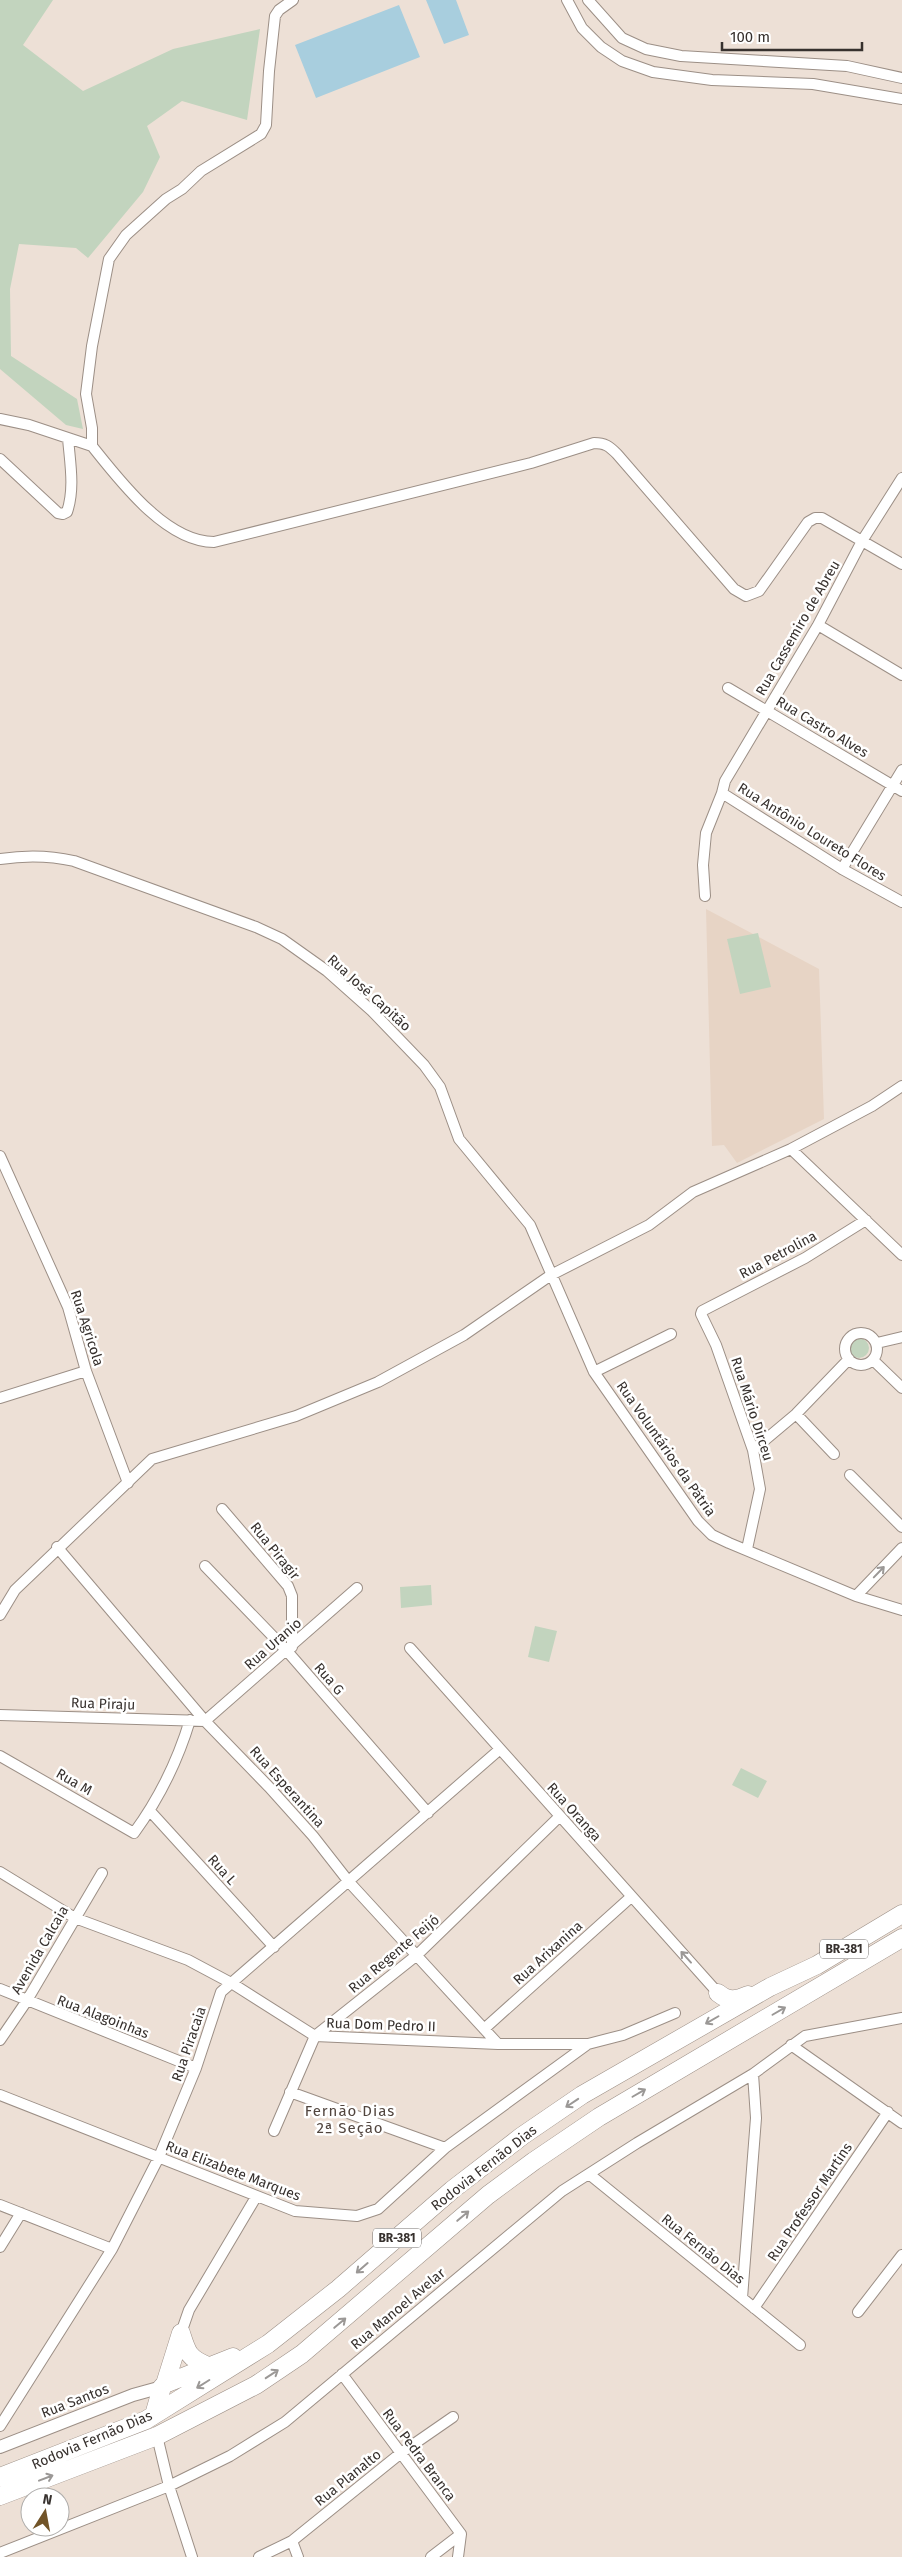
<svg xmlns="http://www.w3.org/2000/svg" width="902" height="2557" viewBox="0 0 902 2557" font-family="'Fira Sans',sans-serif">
	<rect width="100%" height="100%" fill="#ede0d6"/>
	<path fill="#e7d4c5" d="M706,909L819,969L824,1119L737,1163L724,1145L712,1146Z"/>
	<path fill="#c2d4be" d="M0,0H53L23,45L83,91L173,49L260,29L247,120L182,101L147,126L160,157L143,192L88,258L76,248L19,244L10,289L11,356L77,399L83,429L66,425L0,369Z
		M758,933L771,987L740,994L727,939Z
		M849 1348a10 10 0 1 1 20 0a10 10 0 1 1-20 0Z
		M431,1585L432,1605L401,1608L400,1587Z
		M535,1626L557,1631L549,1662L528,1657Z
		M741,1768L767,1781L758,1798L732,1785Z"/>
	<path fill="#a8cede" d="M426,0H456L469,35L444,44Z
		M399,5L420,57L316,98L295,45Z"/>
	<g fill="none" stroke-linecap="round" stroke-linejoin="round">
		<defs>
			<path id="minor" d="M293,0L279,10L275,16L269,71L266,125L261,134L201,171L182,189L166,199L126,235L109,259L92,346L86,394L92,428V446C120,481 166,542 214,542L531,463L594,443C605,443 609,446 617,454L734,589L746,596L759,591L808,522L815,518H822L902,564
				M567,0L582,28L601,47L622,61L653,72L712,80L813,84L902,99
				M588,0L622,38L646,49L681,56L847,66L902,78
				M0,419L29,425L92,446
				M0,459L58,513L63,514L67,512C75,488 70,463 68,438
				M818,625L902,675
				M728,688L902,791
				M722,793L725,781L818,625L862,541L902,478
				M0,859C26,855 48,855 74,861L256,927L282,939L327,971L372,1011L424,1065L440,1087L459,1139L530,1225L594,1372L698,1521L712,1535L729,1543L856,1596L902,1610
				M842,869L902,770
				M705,896L703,865L706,833L722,793L842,869L902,902
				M791,1149L902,1255
				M0,1156L68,1307L86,1371L128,1483
				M845 1349a16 16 0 1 1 32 0a16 16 0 1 1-32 0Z
				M877,1343L902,1337
				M873,1360L902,1388
				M594,1372L671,1334
				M0,1398L86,1371
				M796,1414L834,1454
				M753,1450L796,1414L849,1359
				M850,1475L902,1527
				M222,1509L288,1586L292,1596V1647
				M57,1547L205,1721L269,1787L313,1836L349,1882L498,2044
				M747,1549L760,1489L753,1450L716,1345L701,1314L702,1311L805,1258L866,1220
				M205,1566L287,1651L428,1813
				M856,1596L902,1548
				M0,1615L15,1590L152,1459L296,1416L378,1382L464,1335L551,1275L649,1225L693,1192L791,1149L872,1106L902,1086
				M410,1648L718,1993
				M0,1715L205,1721L357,1588
				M0,1756L134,1833C158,1800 178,1760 190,1720
				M150,1811L274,1947
				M0,1872L75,1918L188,1960L233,1984L315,2036L498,2044H588L623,2035L675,2013
				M0,1989L196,2068
				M484,2029L631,1897
				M0,2040L26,2002L102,1873
				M791,2045L902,2123
				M290,2092L445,2148
				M0,2095L295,2211L357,2216L378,2209L445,2148L588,2044
				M274,2131L315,2036L417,1955L560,1816
				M589,2174L800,2345
				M0,2205L112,2249
				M0,2247L21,2213
				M742,2298L756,2118L753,2074
				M754,2308L888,2112
				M858,2312L902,2255
				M181,2333L189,2310L256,2197
				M342,2374L461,2534L458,2557
				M0,2426L112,2249L159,2157L196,2068L221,1992L499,1750
				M157,2436L169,2486L192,2557
				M292,2541L298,2557
				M0,2553L169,2486L230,2456L285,2422L562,2191L637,2143L753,2074L805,2036L902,2018
				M259,2557L292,2541L401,2453L453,2417
				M431,2557L461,2534"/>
			<path id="tertiary" d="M0,2447L133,2395L162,2387"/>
			<path id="motorway" d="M718,1993C729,2002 736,2000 748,1995
				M165,2384L181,2333C187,2352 188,2358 208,2366
				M154,2415L162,2387L165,2384L233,2357
				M0,2477L146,2420L268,2344L338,2289L452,2190L522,2136L582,2095L770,1987L817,1965L902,1914
				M0,2496L157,2436L256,2385L302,2354L488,2195L534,2161L599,2117L902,1938"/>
		</defs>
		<use href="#minor" stroke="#9c8f86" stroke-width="12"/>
		<use href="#tertiary" stroke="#9c8f86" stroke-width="14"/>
		<use href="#motorway" stroke="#9c8f86" stroke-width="19"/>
		<use href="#minor" stroke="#fff" stroke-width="10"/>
		<use href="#tertiary" stroke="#fff" stroke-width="12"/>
		<use href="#motorway" stroke="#fff" stroke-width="18"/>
	</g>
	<defs><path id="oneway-shaft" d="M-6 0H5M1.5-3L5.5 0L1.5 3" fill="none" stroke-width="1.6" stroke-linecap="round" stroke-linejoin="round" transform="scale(1.25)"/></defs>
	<g stroke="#9b9896">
		<use href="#oneway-shaft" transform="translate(879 1572) rotate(-46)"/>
		<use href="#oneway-shaft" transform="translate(686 1957) rotate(-132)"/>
		<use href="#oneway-shaft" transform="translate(779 2011) rotate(-30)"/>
		<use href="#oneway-shaft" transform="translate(712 2020) rotate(150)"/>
		<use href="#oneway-shaft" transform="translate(639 2093) rotate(-30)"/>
		<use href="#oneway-shaft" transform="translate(572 2103) rotate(146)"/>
		<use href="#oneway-shaft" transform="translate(463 2216) rotate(-40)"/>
		<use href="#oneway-shaft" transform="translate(362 2268) rotate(139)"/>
		<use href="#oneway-shaft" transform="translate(340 2323) rotate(-40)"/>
		<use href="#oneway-shaft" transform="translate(272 2374) rotate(-33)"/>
		<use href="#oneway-shaft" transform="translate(203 2384) rotate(148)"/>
		<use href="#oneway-shaft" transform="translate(46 2478) rotate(-21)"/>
	</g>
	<g text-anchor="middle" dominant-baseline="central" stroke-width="5" stroke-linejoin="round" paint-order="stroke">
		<g fill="#fff" stroke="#736f6d" stroke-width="1">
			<rect x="820" y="1939.5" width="48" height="19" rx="4"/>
			<rect x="373" y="2228.5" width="48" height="19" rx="4"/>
		</g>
		<g font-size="12" font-weight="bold" fill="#37312e">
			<text x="844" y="1949">BR-381</text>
			<text x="397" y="2238">BR-381</text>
		</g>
		<g font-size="14" fill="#37312e" stroke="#fff">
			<text transform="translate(798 628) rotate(-60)">Rua Cassemiro de Abreu</text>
			<text transform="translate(822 727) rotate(31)">Rua Castro Alves</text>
			<text transform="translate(812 832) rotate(32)">Rua Antônio Loureto Flores</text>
			<text transform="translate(369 993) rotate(42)">Rua José Capitão</text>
			<text transform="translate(778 1255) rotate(-28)">Rua Petrolina</text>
			<text transform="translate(87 1328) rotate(72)">Rua Agricola</text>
			<text transform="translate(752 1409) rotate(72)">Rua Mário Dirceu</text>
			<text transform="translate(666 1449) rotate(55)">Rua Voluntários da Pátria</text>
			<text transform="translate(275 1551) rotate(51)">Rua Piragir</text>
			<text transform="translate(273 1644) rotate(-41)">Rua Uranio</text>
			<text transform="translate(329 1679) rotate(49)">Rua G</text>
			<text transform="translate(103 1704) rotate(2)">Rua Piraju</text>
			<text transform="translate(74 1782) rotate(30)">Rua M</text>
			<text transform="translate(287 1787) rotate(48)">Rua Esperantina</text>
			<text transform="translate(574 1812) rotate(48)">Rua Oranga</text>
			<text transform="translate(222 1870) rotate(48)">Rua L</text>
			<text transform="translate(40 1950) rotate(-60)">Avenida Calcaia</text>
			<text transform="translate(548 1953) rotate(-42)">Rua Arixanina</text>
			<text transform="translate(394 1954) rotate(-40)">Rua Regente Feijó</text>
			<text transform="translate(103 2017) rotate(21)">Rua Alagoinhas</text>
			<text transform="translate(381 2025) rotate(2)">Rua Dom Pedro II</text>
			<text transform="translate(189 2044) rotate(-71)">Rua Piracaia</text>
			<text transform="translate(484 2168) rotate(-38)">Rodovia Fernão Dias</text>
			<text transform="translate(233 2171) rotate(21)">Rua Elizabete Marques</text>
			<text transform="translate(810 2202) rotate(-56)">Rua Professor Martins</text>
			<text transform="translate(703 2249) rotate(39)">Rua Fernão Dias</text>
			<text transform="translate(398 2309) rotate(-40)">Rua Manoel Avelar</text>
			<text transform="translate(75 2401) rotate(-21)">Rua Santos</text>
			<text transform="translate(92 2440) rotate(-23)">Rodovia Fernão Dias</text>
			<text transform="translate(419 2455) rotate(53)">Rua Pedra Branca</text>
			<text transform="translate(348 2478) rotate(-39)">Rua Planalto</text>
		</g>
		<g font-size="15" letter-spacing="1" fill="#51453e" stroke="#fff">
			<text x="350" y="2111">Fernão Dias<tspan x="350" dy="17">2ª Seção</tspan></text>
		</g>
	</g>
	<g transform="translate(45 2512) rotate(11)"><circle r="24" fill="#ffffff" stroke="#afadab"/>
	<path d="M0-4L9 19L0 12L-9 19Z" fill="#715428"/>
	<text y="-8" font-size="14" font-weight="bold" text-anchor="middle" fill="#37312e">N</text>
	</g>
	<path d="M722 42v8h140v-8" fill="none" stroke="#37312e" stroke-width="2.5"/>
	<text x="730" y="42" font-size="15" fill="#37312e" stroke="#ffffff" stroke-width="4" paint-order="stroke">100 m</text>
</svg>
